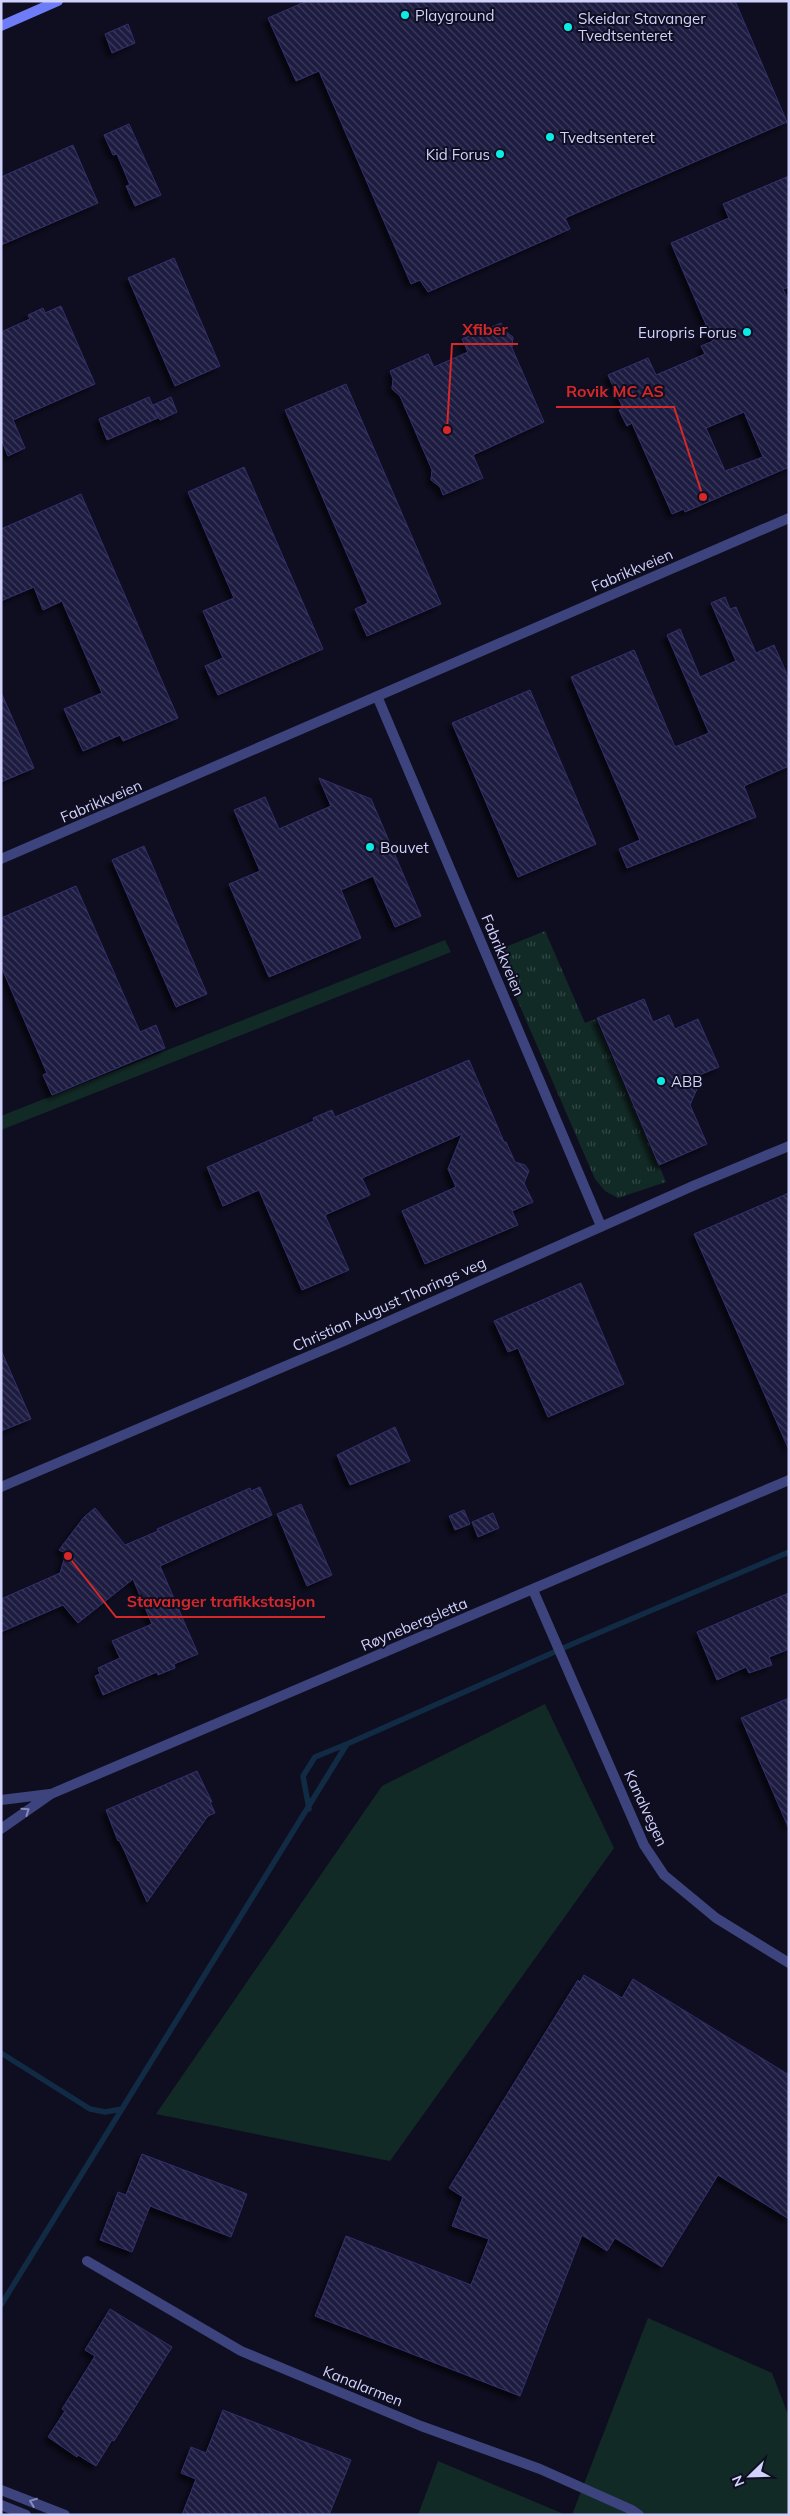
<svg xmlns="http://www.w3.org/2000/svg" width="790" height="2516" viewBox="0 0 790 2516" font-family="Mulish,sans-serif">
	<defs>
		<pattern id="park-tufts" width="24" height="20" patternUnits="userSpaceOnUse" patternTransform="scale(1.25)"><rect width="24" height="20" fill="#122a26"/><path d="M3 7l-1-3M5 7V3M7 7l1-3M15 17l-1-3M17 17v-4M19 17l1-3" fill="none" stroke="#334846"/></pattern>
		<pattern id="building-back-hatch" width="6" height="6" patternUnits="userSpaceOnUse" patternTransform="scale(1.25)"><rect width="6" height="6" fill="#1e1c41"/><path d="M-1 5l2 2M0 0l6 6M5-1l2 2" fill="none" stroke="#3e3c5d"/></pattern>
		<filter id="shadow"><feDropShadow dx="-4.5" dy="4.5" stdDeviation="2.5" flood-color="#0009"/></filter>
	</defs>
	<rect width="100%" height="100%" fill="#0f0e21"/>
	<path fill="#122a26" d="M445,940L451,952L1,1130V1116Z
		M545,1704L614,1848L390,2161L156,2114L382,1786Z
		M648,2318L772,2373L789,2417V2515H572Z
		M438,2461L566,2515H418Z"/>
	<path fill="url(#park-tufts)" d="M545,931L585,1023L596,1019L666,1182L618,1198L605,1191L595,1179L496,951Z"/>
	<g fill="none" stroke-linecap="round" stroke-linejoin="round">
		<path stroke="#102b43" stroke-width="5.5" d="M309,1809L303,1776L315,1757L347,1744
			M1,2053L90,2109L105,2112L122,2109
			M1,2305L347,1744L577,1642L789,1552"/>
	</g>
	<path fill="url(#building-back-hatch)" stroke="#332f6b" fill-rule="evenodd" filter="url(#shadow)" d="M307,1H735L787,122L565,218L570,229L428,292L420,280L411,284L319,71L296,81L268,18Z
		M128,24L135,43L112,53L105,34Z
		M129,124L161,195L135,206L126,186L130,185L117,154L113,155L104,135Z
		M73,145L98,203L1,245V177Z
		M789,176V287L783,289L789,303V467L685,512L684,509L672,514L632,423L627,426L619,410L623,408L608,375L648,358L656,375L705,354L701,346L713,341L671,243L729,218L723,204ZM744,412L763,457L725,471L706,428Z
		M174,258L220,366L175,386L128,278Z
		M61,306L95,384L13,420L25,448L8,456L1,439V332L30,319L28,315L43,308L45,313Z
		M501,323L505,331L513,337L512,348L544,422L473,455L483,478L443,495L440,487L431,480L432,470L400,396L392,389L393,379L390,371L428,354L434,367L468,352L462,339Z
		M346,384L441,604L367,636L355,609L368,603L285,410Z
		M149,397L158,418L107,440L99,419Z
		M171,397L177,412L160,420L153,405Z
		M244,467L323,649L218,695L205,666L223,658L203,611L234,598L188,492Z
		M81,494L178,718L123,741L120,735L83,751L64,709L102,693L62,601L43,610L34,587L1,601V529Z
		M725,597L730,609L736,607L756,653L774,645L789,679V766L744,786L756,817L627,868L619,849L640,840L571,677L634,650L675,747L709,733L667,635L680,629L700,677L736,661L711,603Z
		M530,690L596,844L518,877L452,723Z
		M1,692L34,768L1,782Z
		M319,778L371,799L421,916L395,927L373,876L341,890L361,938L269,977L229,884L260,871L234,810L265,797L279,829L331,806Z
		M144,846L207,994L176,1007L112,860Z
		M76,886L140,1032L156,1025L165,1048L52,1095L43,1075L47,1073L1,966V918Z
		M644,999L653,1022L669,1015L675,1029L698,1019L719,1067L697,1076L700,1082L690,1105L707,1144L659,1165L597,1018Z
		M469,1060L504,1142H506L515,1162L525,1165L529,1171L524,1183L533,1202L512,1211L518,1225L425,1264L402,1211L456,1187L448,1169L462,1134L362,1178L370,1195L325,1215L349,1270L302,1290L259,1190L223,1206L207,1167L314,1121L313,1118L332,1110L335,1117Z
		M789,1193V1450L694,1234Z
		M581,1283L624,1384L548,1417L518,1348L508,1352L494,1321Z
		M1,1350L31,1419L1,1431Z
		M395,1427L410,1461L350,1485L337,1455Z
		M260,1487L272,1515L160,1566L198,1654L174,1664L175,1668L158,1675L157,1672L103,1695L95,1676L100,1674L98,1668L120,1658L112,1641L152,1624L133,1579L78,1623L63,1605L1,1632V1599L60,1573L66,1553L59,1550L84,1517L95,1508L125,1545L158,1531L157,1529L250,1488L251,1491Z
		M301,1504L332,1575L307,1586L277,1514Z
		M464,1510L470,1524L455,1530L449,1516Z
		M493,1513L499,1528L478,1537L472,1522Z
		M789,1593V1649L769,1657L772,1665L749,1673L746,1667L717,1680L697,1632Z
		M789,1698V1829L741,1718Z
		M197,1771L212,1802H210L215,1813L208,1816L147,1902L125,1852L119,1840L118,1841L106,1810Z
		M584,1975L622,1998L633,1979L789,2075V2219L718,2175L662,2267L615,2238L607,2251L582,2235L520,2396L315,2316L346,2236L471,2285L489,2239L452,2226L463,2197L449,2188L578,1980L580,1982Z
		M142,2154L247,2194L231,2237L150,2206L132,2252L100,2240L118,2192L126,2195Z
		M110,2309L172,2347L114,2441L112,2440L96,2466L78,2455L77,2457L48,2437L65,2411L62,2409L95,2356L85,2350Z
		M223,2410L351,2460L329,2515H182L196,2479L181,2473L191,2447L206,2453Z"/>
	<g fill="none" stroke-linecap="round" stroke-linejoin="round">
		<path stroke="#3c437d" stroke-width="10" d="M377,696L601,1226
			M1,859L789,518
			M1,1487L342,1342L695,1185L789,1146
			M533,1590L644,1845L664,1875L716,1918L789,1963
			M1,1800L50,1794
			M1,1829L51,1794L789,1480
			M87,2261L241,2351L421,2426L540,2469L632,2510L639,2515
			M1,2490L65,2515
			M1,2505L26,2515"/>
		<path stroke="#6e7df7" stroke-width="10" d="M1,26L58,1"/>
	</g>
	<defs><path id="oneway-chevron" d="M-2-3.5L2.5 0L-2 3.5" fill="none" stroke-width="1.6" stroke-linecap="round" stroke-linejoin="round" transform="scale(1.25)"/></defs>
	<g stroke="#868abc">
		<use href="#oneway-chevron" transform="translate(26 1811) rotate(-35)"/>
		<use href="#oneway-chevron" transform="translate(33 2502) rotate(-159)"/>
	</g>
	<g fill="#0dece4" stroke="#0f0e21" stroke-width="2">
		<circle cx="405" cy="15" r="5"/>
		<circle cx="568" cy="27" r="5"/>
		<circle cx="550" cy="137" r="5"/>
		<circle cx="500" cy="154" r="5"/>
		<circle cx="747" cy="332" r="5"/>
		<circle cx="370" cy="847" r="5"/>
		<circle cx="661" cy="1081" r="5"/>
	</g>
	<g text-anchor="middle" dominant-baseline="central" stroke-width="4" stroke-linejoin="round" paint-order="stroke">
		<g font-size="15" fill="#d1d2fc" stroke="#0f0e21" text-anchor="start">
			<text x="415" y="15">Playground</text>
			<text x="578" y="18">Skeidar Stavanger<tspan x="578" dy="17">Tvedtsenteret</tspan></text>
			<text x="560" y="137">Tvedtsenteret</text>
			<text x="490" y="154" text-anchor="end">Kid Forus</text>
			<text x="737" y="332" text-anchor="end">Europris Forus</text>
			<text x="380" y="847">Bouvet</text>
			<text x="671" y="1081">ABB</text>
		</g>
		<g font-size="15" fill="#d1d2fc" stroke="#0f0e21">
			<text transform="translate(632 570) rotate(-23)">Fabrikkveien</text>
			<text transform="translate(101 801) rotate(-23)">Fabrikkveien</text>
			<text transform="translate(503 955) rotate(67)">Fabrikkveien</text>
			<text transform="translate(389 1304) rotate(-24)">Christian August Thorings veg</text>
			<text transform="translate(414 1624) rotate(-23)">Røynebergsletta</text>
			<text transform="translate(646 1808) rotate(65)">Kanalvegen</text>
			<text transform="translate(363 2386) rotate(22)">Kanalarmen</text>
		</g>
	</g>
	<path fill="none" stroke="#d62828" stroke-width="2" d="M447 430L452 344H518M703 497L674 407H556M68 1556L116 1617H325"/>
	<g fill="#d62828" stroke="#0f0e21" stroke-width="2">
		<circle cx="447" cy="430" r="5"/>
		<circle cx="703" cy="497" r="5"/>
		<circle cx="68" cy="1556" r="5"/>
	</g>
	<g font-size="16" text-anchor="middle" font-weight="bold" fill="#d62828" stroke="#0f0e21" stroke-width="4" stroke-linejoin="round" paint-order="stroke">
		<text x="485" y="335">Xfiber</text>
		<text x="615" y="397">Rovik MC AS</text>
		<text x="221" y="1607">Stavanger trafikkstasjon</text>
	</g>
	<rect width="790" height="2516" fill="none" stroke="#d1d2fc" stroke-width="5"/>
	<g transform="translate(750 2476) rotate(247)" stroke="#0f0e21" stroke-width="4" paint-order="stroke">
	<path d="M0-4L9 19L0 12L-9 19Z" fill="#d1d2fc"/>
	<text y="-8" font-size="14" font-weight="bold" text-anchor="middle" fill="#d1d2fc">N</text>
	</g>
</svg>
